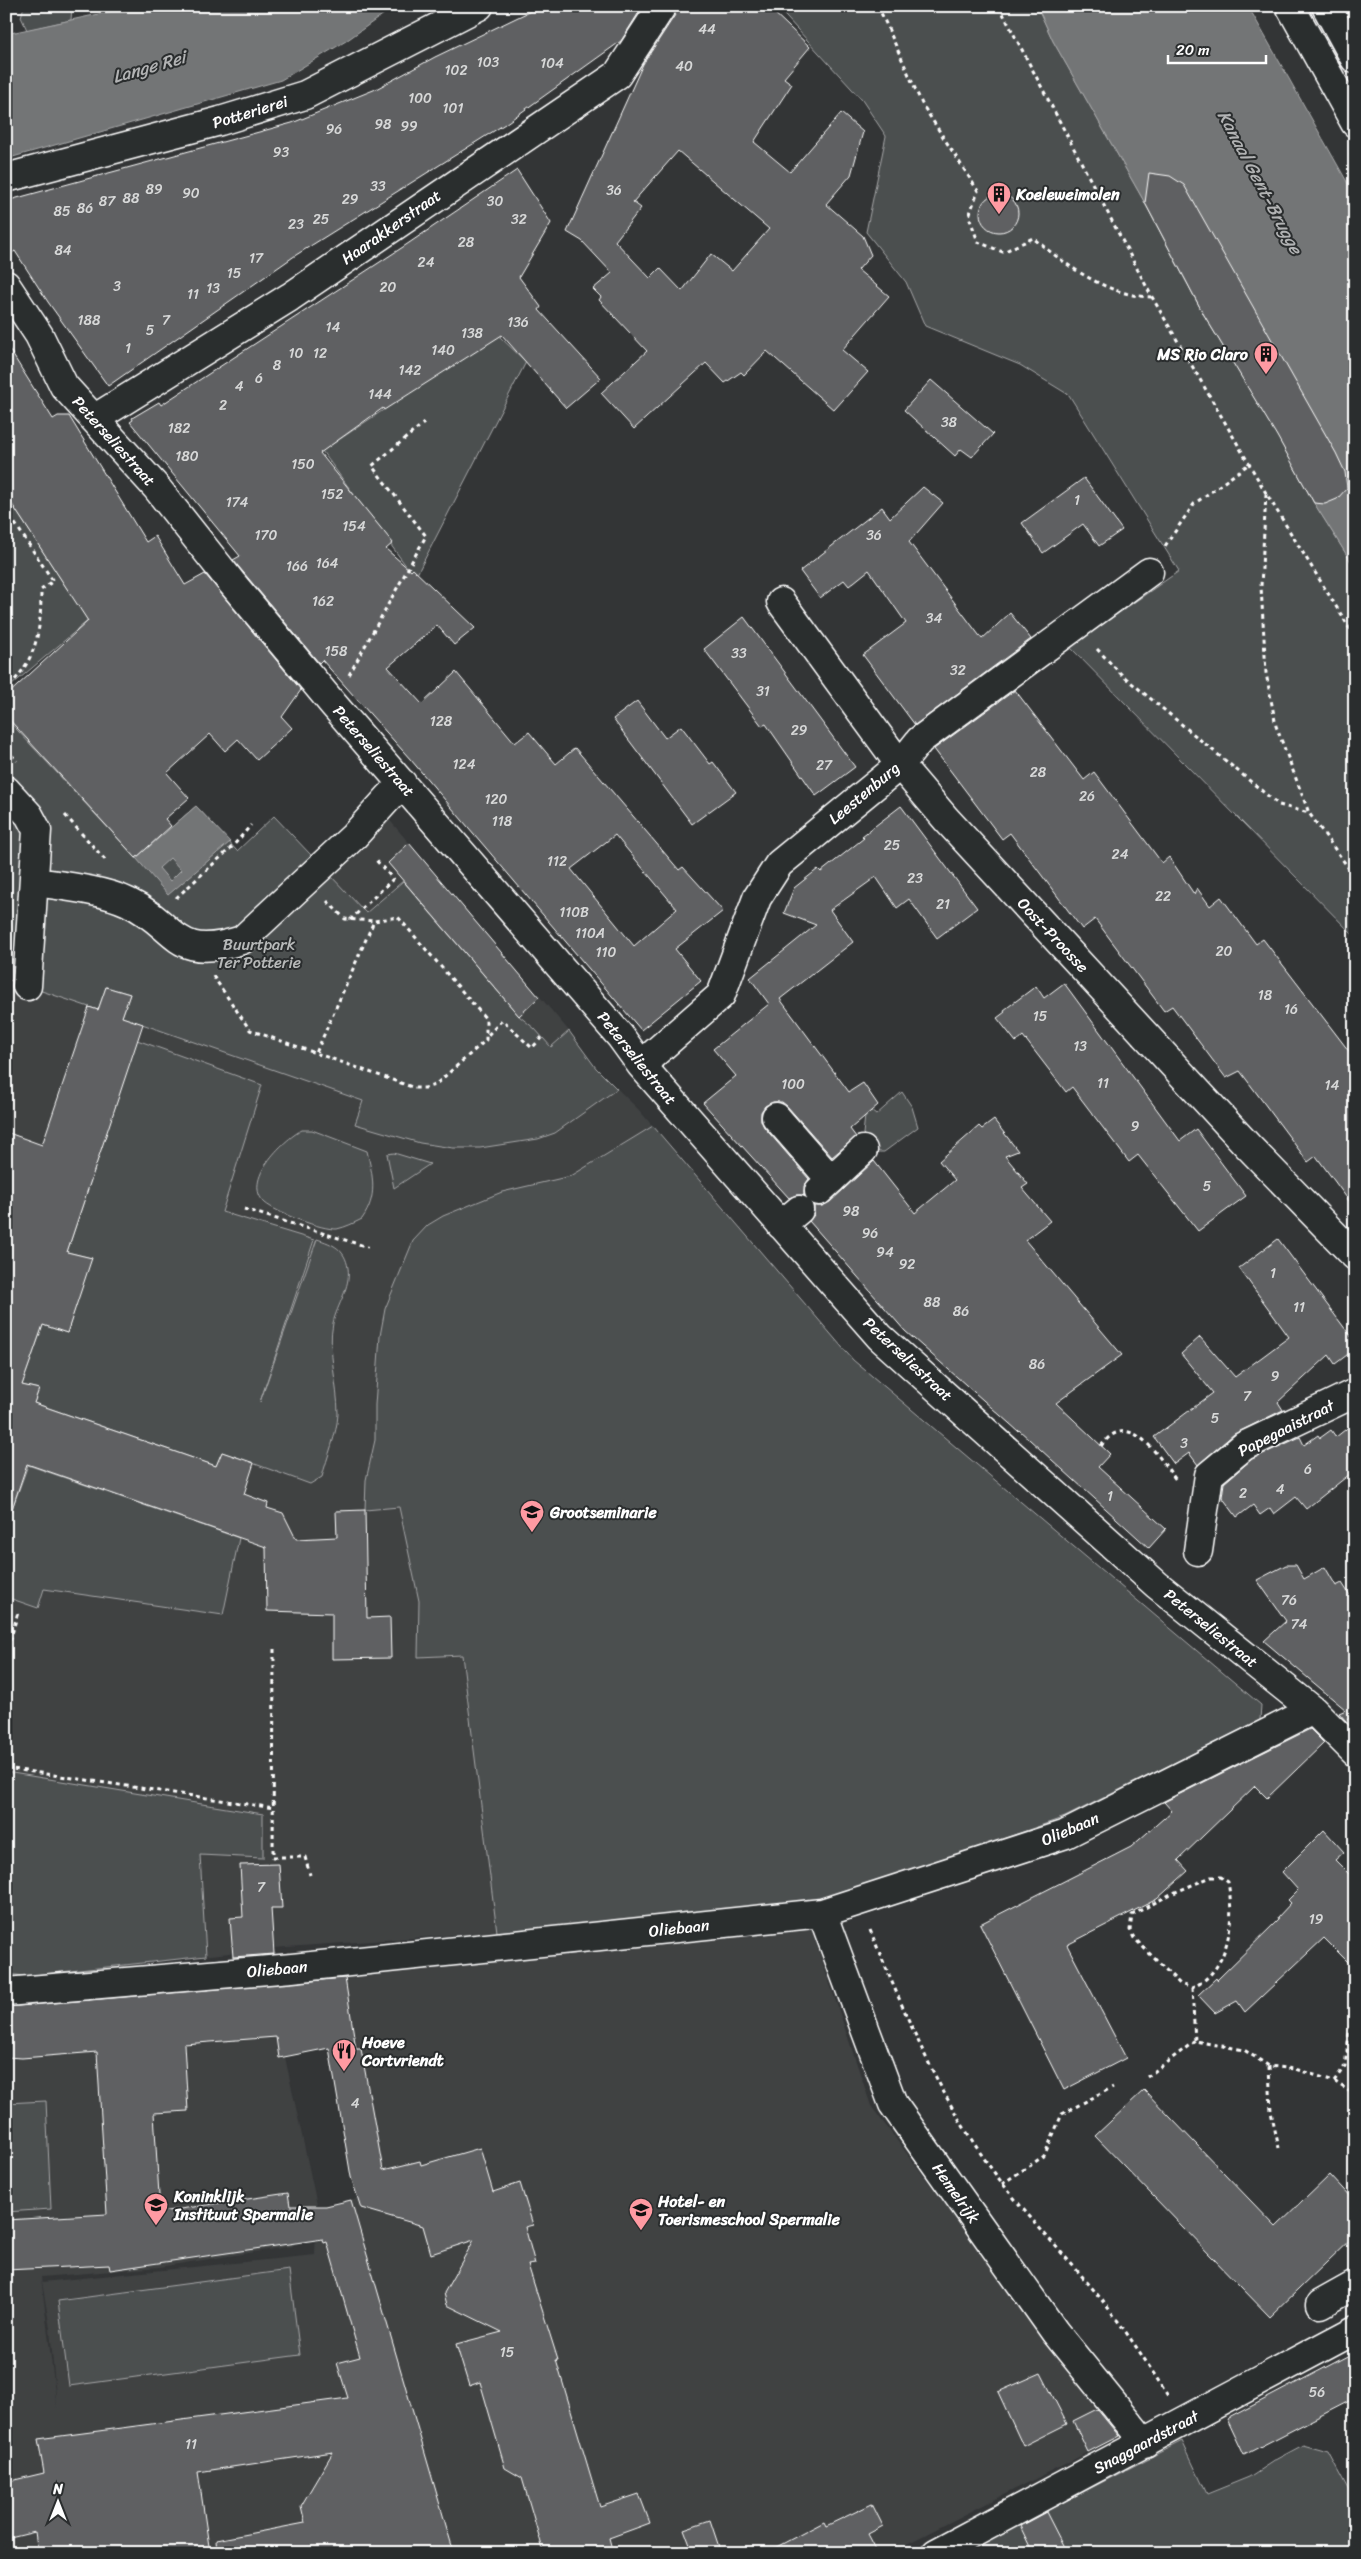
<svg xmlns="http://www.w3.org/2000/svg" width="1361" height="2559" viewBox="0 0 1361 2559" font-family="Sriracha,sans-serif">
	<rect width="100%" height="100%" fill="#333536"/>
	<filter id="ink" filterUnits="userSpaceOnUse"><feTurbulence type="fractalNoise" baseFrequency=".02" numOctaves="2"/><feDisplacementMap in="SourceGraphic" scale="10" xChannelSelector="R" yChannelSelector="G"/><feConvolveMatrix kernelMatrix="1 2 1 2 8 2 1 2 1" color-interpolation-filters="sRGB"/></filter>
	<g filter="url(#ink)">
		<path fill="#404243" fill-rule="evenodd" d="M6,760L220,953L381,810L569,1031L596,1068L638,1109L853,1360L1261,1705L1260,1720L1065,1817L828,1901L497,1932L273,1948L25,1976L6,1974Z
			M811,1928L871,2106L1120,2436L889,2553H92L6,2482V2005L21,2006L270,1988L317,2205L319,2207L358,2198L351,2177L316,1975ZM317,2207L315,2255L42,2282L50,2328L57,2408L41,2277L159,2267L293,2246Z
			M35,2532L38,2553H6V2539Z"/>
		<path fill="#4c4f50" stroke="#a6a7a8" d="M24,6H72L71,20L27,30L21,17Z
			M776,6H1037L1053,41L1145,203L1204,315L1277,435L1314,503L1355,568V937L1070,647L1179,571L1069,395L1020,365L925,326L906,282L866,232L886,136L862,100Z
			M497,334L526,362L415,578L322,451Z
			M6,495L68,590L104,607L6,690Z
			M6,718L136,858L196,806L237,851L274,816L366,913L403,881L519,1016L535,1029L551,1047L569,1031L596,1068L617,1089L555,1133L538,1139L480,1148H453L420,1143L355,1124L363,1101L122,1017L130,994L106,987L98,1010L6,979Z
			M137,1040L262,1085L222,1212L314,1240L260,1402L317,1239C333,1244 345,1249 348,1268C351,1287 337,1305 333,1323C327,1352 338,1384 338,1414C337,1434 327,1457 322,1477L310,1484L222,1452L216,1466L34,1403L39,1389L22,1385L43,1325L67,1333L91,1258L67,1252Z
			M902,1092L912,1107L918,1127L884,1152H879L863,1134L865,1116L871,1111L876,1115Z
			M653,1126L853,1360L1261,1705L1260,1720L1065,1817L828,1901L497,1932L462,1655L418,1657L419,1601L399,1507L365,1510L366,1480L375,1440V1405L380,1336L385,1309L413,1241L428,1225L443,1216L502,1192L571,1176Z
			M302,1130H312L367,1151C373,1177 378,1196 362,1219C354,1223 346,1227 337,1229C322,1230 277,1213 265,1203C241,1181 283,1140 302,1130Z
			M394,1153L430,1164L394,1188L387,1154Z
			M28,1465L239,1538L223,1615L44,1589L38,1608L6,1597V1525Z
			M6,1772L263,1814V1858L200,1855L206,1956L25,1976L6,1974Z
			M46,2101L51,2209L6,2212V2103Z
			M289,2270L300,2355L69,2386L58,2301Z
			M1182,2441L1207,2494L1249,2477L1275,2460L1303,2445L1328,2452L1355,2502V2553H965Z"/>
		<path fill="#737576" stroke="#abacad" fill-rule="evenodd" d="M136,6H395L346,41L281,80L6,159V34Z
			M1037,6H1248L1355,196V568L1314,503L1277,435L1204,315L1145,203L1053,41Z
			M196,806L230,842L168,895L136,858ZM170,858L181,870L170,881L159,868Z"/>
		<path fill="#5f6162" stroke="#fff" fill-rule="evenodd" d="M541,6H643L621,41L505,124L296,255L108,386L48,302L15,251L6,256V201L292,123L376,89L435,57Z
			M678,6H767L810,47L784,78L792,84L754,142L790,172L841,113L863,132L851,175L826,204L863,236L871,255L858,270L889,296L842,350L868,372L834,410L767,351L744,375L741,372L725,383L706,363L634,429L601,393L647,351L599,300L601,297L593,289L612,273L582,241L567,232L643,64L675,15ZM678,151L769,229L732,271L711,254L682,291L660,268L650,278L615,241L641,208L633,202Z
			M517,170L551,223L519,277L541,307L539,310L601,378L566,408L502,335L384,410L383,408L320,453L393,543L386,549L411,571L413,569L475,628L454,645L437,625L388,667L422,704L456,672L515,743L529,732L556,764L575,748L679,870L683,867L723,911L675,949L701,981L641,1030L411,760L322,660L319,663L233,560L240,556L130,422L133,420L132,418L159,402L161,405L403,247ZM615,835L677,909L634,946L571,869Z
			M1149,173L1170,176L1184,185L1336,453L1345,472L1347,488L1337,499L1325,504L1314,503L1277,436L1204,315L1145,203Z
			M980 213a19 19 0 1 1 38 0a19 19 0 1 1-38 0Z
			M6,344L53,419L58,416H69L146,542L155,536L185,585L205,574L301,690L282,717L292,728L257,760L238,739L225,751L210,734L167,773L189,798L165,819L171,826L136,858L6,716V696L88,621L6,495Z
			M931,380L993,434L972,457L961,449L955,456L904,410Z
			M1084,478L1122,530L1099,546L1083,524L1043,553L1022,523Z
			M923,487L943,503L909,542L982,639L1010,613L1031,639L915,725L863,655L906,623L869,570L849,586L844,580L820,598L800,571L882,507L890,518Z
			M744,617L855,767L816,796L766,724L762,726L704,649Z
			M1015,690L1084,780L1094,772L1162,863L1169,857L1194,894L1197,888L1210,906L1221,897L1256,944L1263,939L1355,1059V1209L1316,1156L1308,1162L1240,1071L1226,1078L1172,1006L1164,1011L1095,919L1082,929L1010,833L1002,839L934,749Z
			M637,701L665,738L681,726L710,764L713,762L736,792L692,824L613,719Z
			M901,806L977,908L937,938L909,899L897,908L876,877L830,910L853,942L780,999L849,1092L863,1083L878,1105L850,1129L856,1137L832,1157L787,1106L782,1102H773L765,1106L761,1112V1120L764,1127L809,1179L804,1186V1195H796L789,1198L703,1103L736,1076L713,1049L769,1004L750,978L816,925L784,913L794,888L818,869L821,872L864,838L862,836Z
			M409,843L539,997L519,1016L388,863Z
			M1064,983L1180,1141L1196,1129L1246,1196L1198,1231L1138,1155L1129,1162L1072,1087L1066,1092L1023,1036L1016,1042L997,1018L1005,1012L1004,1010L1036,986L1044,998Z
			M106,987L130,994L122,1017L143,1024L67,1252L92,1258L67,1333L43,1325L22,1385L39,1389L34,1403L216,1466L222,1452L254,1463L244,1494L268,1503L267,1508L283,1513L296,1539L337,1537L336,1511L365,1510L367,1618L390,1617L391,1658L332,1659V1613L267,1611L266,1547L27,1464L11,1512L6,1511V1132L42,1145L89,1007L98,1010Z
			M994,1120L1018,1151L1005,1156L1028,1184L1022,1188L1050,1221L1025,1240L1122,1355L1056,1403L1110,1454L1098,1467L1166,1529L1149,1548L1019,1430L1018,1431L905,1331L809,1221L814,1215V1206H822L830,1202L874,1161L915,1213L955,1180L939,1161L979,1126L982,1129Z
			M1278,1239L1355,1342V1349L1335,1364L1329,1355L1278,1402L1283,1410L1234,1434L1198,1465L1189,1453L1174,1464L1154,1437L1213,1393L1181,1354L1200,1337L1235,1377L1289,1337L1239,1268Z
			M1355,1422V1470L1306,1509L1296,1497L1274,1514L1270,1508L1260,1515L1253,1505L1237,1517L1222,1497L1224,1483L1252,1459L1300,1437L1304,1445L1318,1435L1320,1438L1331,1430L1336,1437Z
			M1286,1565H1296L1304,1579L1325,1567L1336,1586L1342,1583L1355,1603V1717L1352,1715L1346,1721L1339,1713L1346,1710L1264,1641L1286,1621L1257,1580Z
			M1310,1729L1324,1743L1267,1798L1255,1786L1178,1860L1188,1871L1157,1899L1067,1945L1126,2058L1064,2090L980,1924L1131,1847L1172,1811L1164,1802Z
			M1324,1830L1344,1852L1335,1860L1355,1880V1969L1324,1938L1245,2012L1237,2001L1215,2013L1198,1995L1216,1978L1217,1980L1278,1920L1277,1918L1291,1903L1288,1900L1298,1890L1282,1872Z
			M279,1864L282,1908H271L274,1954L233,1957L230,1918L243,1917L240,1865Z
			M345,1978L356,2049H361L383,2170L420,2161L421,2165L480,2148L493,2192L520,2183L533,2225L525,2227L535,2264L528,2265L558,2360H556L600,2507L639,2494L650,2523L609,2538L613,2553H544L522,2478L505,2468L480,2382L469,2386L456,2344L502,2332L447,2305L444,2293L474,2240L431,2254L423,2226L361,2208L351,2177L329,2048L279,2058L276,2037L184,2044L188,2111L154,2113L160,2212L288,2193L290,2206H326L351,2200L454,2553H217L216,2540L305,2523L301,2506L333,2452L198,2472L210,2553H38L35,2532L6,2539V2482L44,2473L38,2439L348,2398L337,2363L360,2357L327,2242L324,2243L323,2239L110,2270L109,2265L6,2270V2220L107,2214L97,2052L22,2058L6,2057V2007Z
			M1144,2090L1276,2227L1330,2175L1355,2202V2235L1270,2317L1095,2136Z
			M1355,2352V2398L1244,2455L1227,2419Z
			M1041,2373L1067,2424L1023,2446L998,2392Z
			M1097,2409L1119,2436L1088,2452L1073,2421Z
			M872,2504L883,2526L868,2534L878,2553H765L824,2522L826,2526Z
			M1046,2512L1067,2553H1033L1020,2526Z
			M710,2520L721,2553H693L684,2529Z"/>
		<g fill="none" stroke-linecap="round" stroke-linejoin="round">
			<defs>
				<path id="minor" d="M6,178L220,121L305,95L479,6
					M6,285L39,335L64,386L156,487L232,583L333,704L620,1036L641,1065L880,1337L1157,1585L1313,1710L1355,1752
					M94,419L290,297L617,75L662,6
					M781,602L900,765L946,819L1248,1146L1355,1256
					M6,790L29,815L37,830L27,986
					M35,882C62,886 103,890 128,902C180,927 172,962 242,940L354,836L402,783
					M641,1065L721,995L757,898L779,864L900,765L920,740L1149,572
					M776,1117L831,1180
					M819,1191L863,1150
					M781,1225L799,1210
					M1198,1551L1209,1475L1244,1446L1355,1393
					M822,1913L893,2104L1055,2332L1145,2443
					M6,1992L292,1968L822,1913L1066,1834L1313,1710
					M1321,2304L1355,2285
					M936,2553L1355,2330"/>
				<path id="major" d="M1290,6L1355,123
					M1326,6L1355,59"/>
			</defs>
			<use href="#minor" stroke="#fff" stroke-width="31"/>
			<use href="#major" stroke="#fff" stroke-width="31"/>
			<path stroke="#fff" stroke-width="3" stroke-dasharray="4 4" stroke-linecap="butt" d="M878,6L922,104L978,191L969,216L978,242L1003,252L1033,238C1066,265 1107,296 1151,297
				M999,6L1152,297L1266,493L1355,637
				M1350,153L1355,162
				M1266,494L1261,586L1266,673L1276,726L1309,813L1355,877
				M6,510L53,581L41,590C41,631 37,660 6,689
				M1165,546L1194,504L1249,464
				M1097,649L1122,675L1279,805L1309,813
				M349,675L426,536L372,466L424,423
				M6,749L17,761
				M65,815L107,862
				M176,898L233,846L251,825
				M327,901L345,919L374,921
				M350,920L393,879L375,859
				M213,976L250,1030L415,1088H425L435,1085L486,1040V1019L398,917L374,921L316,1053
				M488,1035L502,1020L532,1048L542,1037
				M244,1209L368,1247
				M1101,1446C1105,1441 1110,1435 1116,1433C1141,1423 1163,1464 1177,1481
				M274,1649L273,1857H305L310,1875
				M6,1656L18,1612
				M6,1768L274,1808
				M1211,1877H1221L1228,1882C1235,1920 1230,1970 1192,1988L1180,1984L1134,1938L1130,1930L1132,1915L1171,1894Z
				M870,1930C907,2018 944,2109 1003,2184C1029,2218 1059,2249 1087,2282C1117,2317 1143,2356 1168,2396
				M1192,1988L1195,2041L1244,2050L1269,2066L1295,2069L1334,2081L1355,2095
				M1269,2066L1271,2112L1279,2148
				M1147,2077L1195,2041
				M1334,2081L1345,2066L1353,2005
				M1355,2181V2180
				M1002,2184L1044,2156L1062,2114L1113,2087"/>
			<use href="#minor" stroke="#2a2d2e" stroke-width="28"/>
			<use href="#major" stroke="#2a2d2e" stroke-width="28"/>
		</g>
	</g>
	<defs>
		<symbol id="building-pin" viewBox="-11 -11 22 30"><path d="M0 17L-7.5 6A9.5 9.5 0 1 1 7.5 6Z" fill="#ff9aa2" stroke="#2a2d2e"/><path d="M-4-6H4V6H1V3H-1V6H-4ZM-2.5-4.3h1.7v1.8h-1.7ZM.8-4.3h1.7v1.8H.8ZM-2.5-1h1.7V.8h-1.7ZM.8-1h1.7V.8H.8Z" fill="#111"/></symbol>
		<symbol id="university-pin" viewBox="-11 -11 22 30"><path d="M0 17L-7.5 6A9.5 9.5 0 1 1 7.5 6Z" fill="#ff9aa2" stroke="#2a2d2e"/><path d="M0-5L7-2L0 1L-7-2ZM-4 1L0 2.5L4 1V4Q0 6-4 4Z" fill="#111"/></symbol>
		<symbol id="restaurant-pin" viewBox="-11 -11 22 30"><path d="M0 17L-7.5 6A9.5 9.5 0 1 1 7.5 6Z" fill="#ff9aa2" stroke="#2a2d2e"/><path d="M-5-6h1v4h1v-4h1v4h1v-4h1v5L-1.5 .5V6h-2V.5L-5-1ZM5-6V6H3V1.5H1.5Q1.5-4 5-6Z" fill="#111"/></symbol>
		<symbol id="school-pin" viewBox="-11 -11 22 30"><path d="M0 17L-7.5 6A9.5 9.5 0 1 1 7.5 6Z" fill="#ff9aa2" stroke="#2a2d2e"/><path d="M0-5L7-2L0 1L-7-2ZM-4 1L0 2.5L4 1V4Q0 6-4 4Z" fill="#111"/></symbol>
	</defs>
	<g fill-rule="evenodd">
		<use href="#building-pin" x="985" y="180" width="28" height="38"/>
		<use href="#building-pin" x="1252" y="340" width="28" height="38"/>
		<use href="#university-pin" x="518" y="1498" width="28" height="38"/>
		<use href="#restaurant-pin" x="330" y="2037" width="28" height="38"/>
		<use href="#school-pin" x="142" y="2191" width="28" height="38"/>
		<use href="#school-pin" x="627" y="2196" width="28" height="38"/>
	</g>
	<g text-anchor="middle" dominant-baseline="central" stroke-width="4" stroke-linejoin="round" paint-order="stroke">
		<g font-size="14" fill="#d7d8d8">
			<text x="707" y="29">44</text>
			<text x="488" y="62">103</text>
			<text x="552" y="63">104</text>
			<text x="684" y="66">40</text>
			<text x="456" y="70">102</text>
			<text x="420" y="98">100</text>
			<text x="453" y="108">101</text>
			<text x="383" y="124">98</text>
			<text x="409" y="126">99</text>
			<text x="334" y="129">96</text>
			<text x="281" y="152">93</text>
			<text x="378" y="186">33</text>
			<text x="154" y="189">89</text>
			<text x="614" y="190">36</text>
			<text x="191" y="193">90</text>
			<text x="131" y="198">88</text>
			<text x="350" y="199">29</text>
			<text x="107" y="201">87</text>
			<text x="495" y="201">30</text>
			<text x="85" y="208">86</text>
			<text x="62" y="211">85</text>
			<text x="321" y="219">25</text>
			<text x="519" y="219">32</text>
			<text x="296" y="224">23</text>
			<text x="466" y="242">28</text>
			<text x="63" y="250">84</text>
			<text x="256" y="258">17</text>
			<text x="426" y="262">24</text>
			<text x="234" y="273">15</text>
			<text x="117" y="286">3</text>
			<text x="388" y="287">20</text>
			<text x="213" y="288">13</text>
			<text x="193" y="294">11</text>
			<text x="89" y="320">188</text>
			<text x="166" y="320">7</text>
			<text x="518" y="322">136</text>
			<text x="333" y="327">14</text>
			<text x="150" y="330">5</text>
			<text x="472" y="333">138</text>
			<text x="128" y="348">1</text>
			<text x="443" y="350">140</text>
			<text x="296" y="353">10</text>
			<text x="320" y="353">12</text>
			<text x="277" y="365">8</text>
			<text x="410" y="370">142</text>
			<text x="259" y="378">6</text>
			<text x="239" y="386">4</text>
			<text x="380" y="394">144</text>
			<text x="223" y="405">2</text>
			<text x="949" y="422">38</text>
			<text x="179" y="428">182</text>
			<text x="187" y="456">180</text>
			<text x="303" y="464">150</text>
			<text x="332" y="494">152</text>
			<text x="1077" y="500">1</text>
			<text x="237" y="502">174</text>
			<text x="354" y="526">154</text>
			<text x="266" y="535">170</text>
			<text x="874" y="535">36</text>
			<text x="327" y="563">164</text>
			<text x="297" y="566">166</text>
			<text x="323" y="601">162</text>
			<text x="934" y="618">34</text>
			<text x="336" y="651">158</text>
			<text x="739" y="653">33</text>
			<text x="958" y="670">32</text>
			<text x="763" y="691">31</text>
			<text x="441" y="721">128</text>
			<text x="799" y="730">29</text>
			<text x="464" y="764">124</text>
			<text x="824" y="765">27</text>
			<text x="1038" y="772">28</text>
			<text x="1087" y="796">26</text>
			<text x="496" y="799">120</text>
			<text x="502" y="821">118</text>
			<text x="892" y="845">25</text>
			<text x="1120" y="854">24</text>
			<text x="557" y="861">112</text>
			<text x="915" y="878">23</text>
			<text x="1163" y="896">22</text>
			<text x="943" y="904">21</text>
			<text x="574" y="912">110B</text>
			<text x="590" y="933">110A</text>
			<text x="1224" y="951">20</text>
			<text x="606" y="952">110</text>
			<text x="1265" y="995">18</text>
			<text x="1291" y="1009">16</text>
			<text x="1040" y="1016">15</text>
			<text x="1080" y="1046">13</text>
			<text x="1103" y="1083">11</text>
			<text x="793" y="1084">100</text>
			<text x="1332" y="1085">14</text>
			<text x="1135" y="1126">9</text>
			<text x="1207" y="1186">5</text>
			<text x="851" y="1211">98</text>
			<text x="870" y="1233">96</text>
			<text x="885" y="1252">94</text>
			<text x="907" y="1264">92</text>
			<text x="1273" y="1273">1</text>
			<text x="932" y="1302">88</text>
			<text x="1299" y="1307">11</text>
			<text x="961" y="1311">86</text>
			<text x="1037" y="1364">86</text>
			<text x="1275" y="1376">9</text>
			<text x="1247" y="1396">7</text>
			<text x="1215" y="1418">5</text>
			<text x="1184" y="1443">3</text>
			<text x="1308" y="1469">6</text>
			<text x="1280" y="1489">4</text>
			<text x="1243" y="1493">2</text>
			<text x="1110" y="1496">1</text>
			<text x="1289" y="1600">76</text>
			<text x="1299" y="1624">74</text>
			<text x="261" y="1887">7</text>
			<text x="1316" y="1919">19</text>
			<text x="355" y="2103">4</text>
			<text x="507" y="2352">15</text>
			<text x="1317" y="2392">56</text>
			<text x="191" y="2444">11</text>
		</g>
		<g font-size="16" fill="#fff" stroke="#2a2d2e">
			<text transform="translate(250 112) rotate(-17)">Potterierei</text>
			<text transform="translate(391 227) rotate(-35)">Haarakkerstraat</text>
			<text transform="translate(114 441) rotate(48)">Peterseliestraat</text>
			<text transform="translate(374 751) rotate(49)">Peterseliestraat</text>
			<text transform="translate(864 793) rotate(-40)">Leestenburg</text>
			<text transform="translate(1053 935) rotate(47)">Oost-Proosse</text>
			<text transform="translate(637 1058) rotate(51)">Peterseliestraat</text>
			<text transform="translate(908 1359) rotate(43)">Peterseliestraat</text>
			<text transform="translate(1286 1428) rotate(-27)">Papegaaistraat</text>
			<text transform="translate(1211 1628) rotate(39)">Peterseliestraat</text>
			<text transform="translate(1070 1829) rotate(-23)">Oliebaan</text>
			<text transform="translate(679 1928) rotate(-6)">Oliebaan</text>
			<text transform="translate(277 1969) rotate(-5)">Oliebaan</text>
			<text transform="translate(956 2193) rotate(55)">Hemelrijk</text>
			<text transform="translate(1146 2442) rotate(-28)">Snaggaardstraat</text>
		</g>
		<g font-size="16" font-weight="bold" fill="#fff" stroke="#2a2d2e" text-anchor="start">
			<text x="1016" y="194">Koeleweimolen</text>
			<text x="1248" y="354" text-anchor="end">MS Rio Claro</text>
			<text x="550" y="1512">Grootseminarie</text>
			<text x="362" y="2042">Hoeve<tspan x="362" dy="18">Cortvriendt</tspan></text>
			<text x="174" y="2196">Koninklijk<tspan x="174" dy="18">Instituut Spermalie</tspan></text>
			<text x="658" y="2201">Hotel- en<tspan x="658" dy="18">Toerismeschool Spermalie</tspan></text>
		</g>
		<g font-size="16" fill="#b7b9b9" stroke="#2a2d2e">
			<text x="259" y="944">Buurtpark<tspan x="259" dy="18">Ter Potterie</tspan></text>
		</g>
		<g font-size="18" font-style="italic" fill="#b2b3b4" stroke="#2a2d2e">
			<text transform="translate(149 67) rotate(-16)">Lange Rei</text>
			<text transform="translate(1260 182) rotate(62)">Kanaal Gent-Brugge</text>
		</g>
	</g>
	<rect width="1361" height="2559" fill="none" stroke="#2a2d2e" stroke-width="25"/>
	<rect x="12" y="12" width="1336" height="2534" fill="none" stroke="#fff" stroke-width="2" filter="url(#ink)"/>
	<g transform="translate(58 2502)" stroke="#2a2d2e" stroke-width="4" paint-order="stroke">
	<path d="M0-4L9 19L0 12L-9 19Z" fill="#ffffff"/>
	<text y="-8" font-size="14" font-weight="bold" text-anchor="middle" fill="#ffffff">N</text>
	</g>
	<path d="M1168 55v8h98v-8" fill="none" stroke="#ffffff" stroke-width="2.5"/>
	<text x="1176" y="55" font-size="15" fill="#ffffff" stroke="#2a2d2e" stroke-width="4" paint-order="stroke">20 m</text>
</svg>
